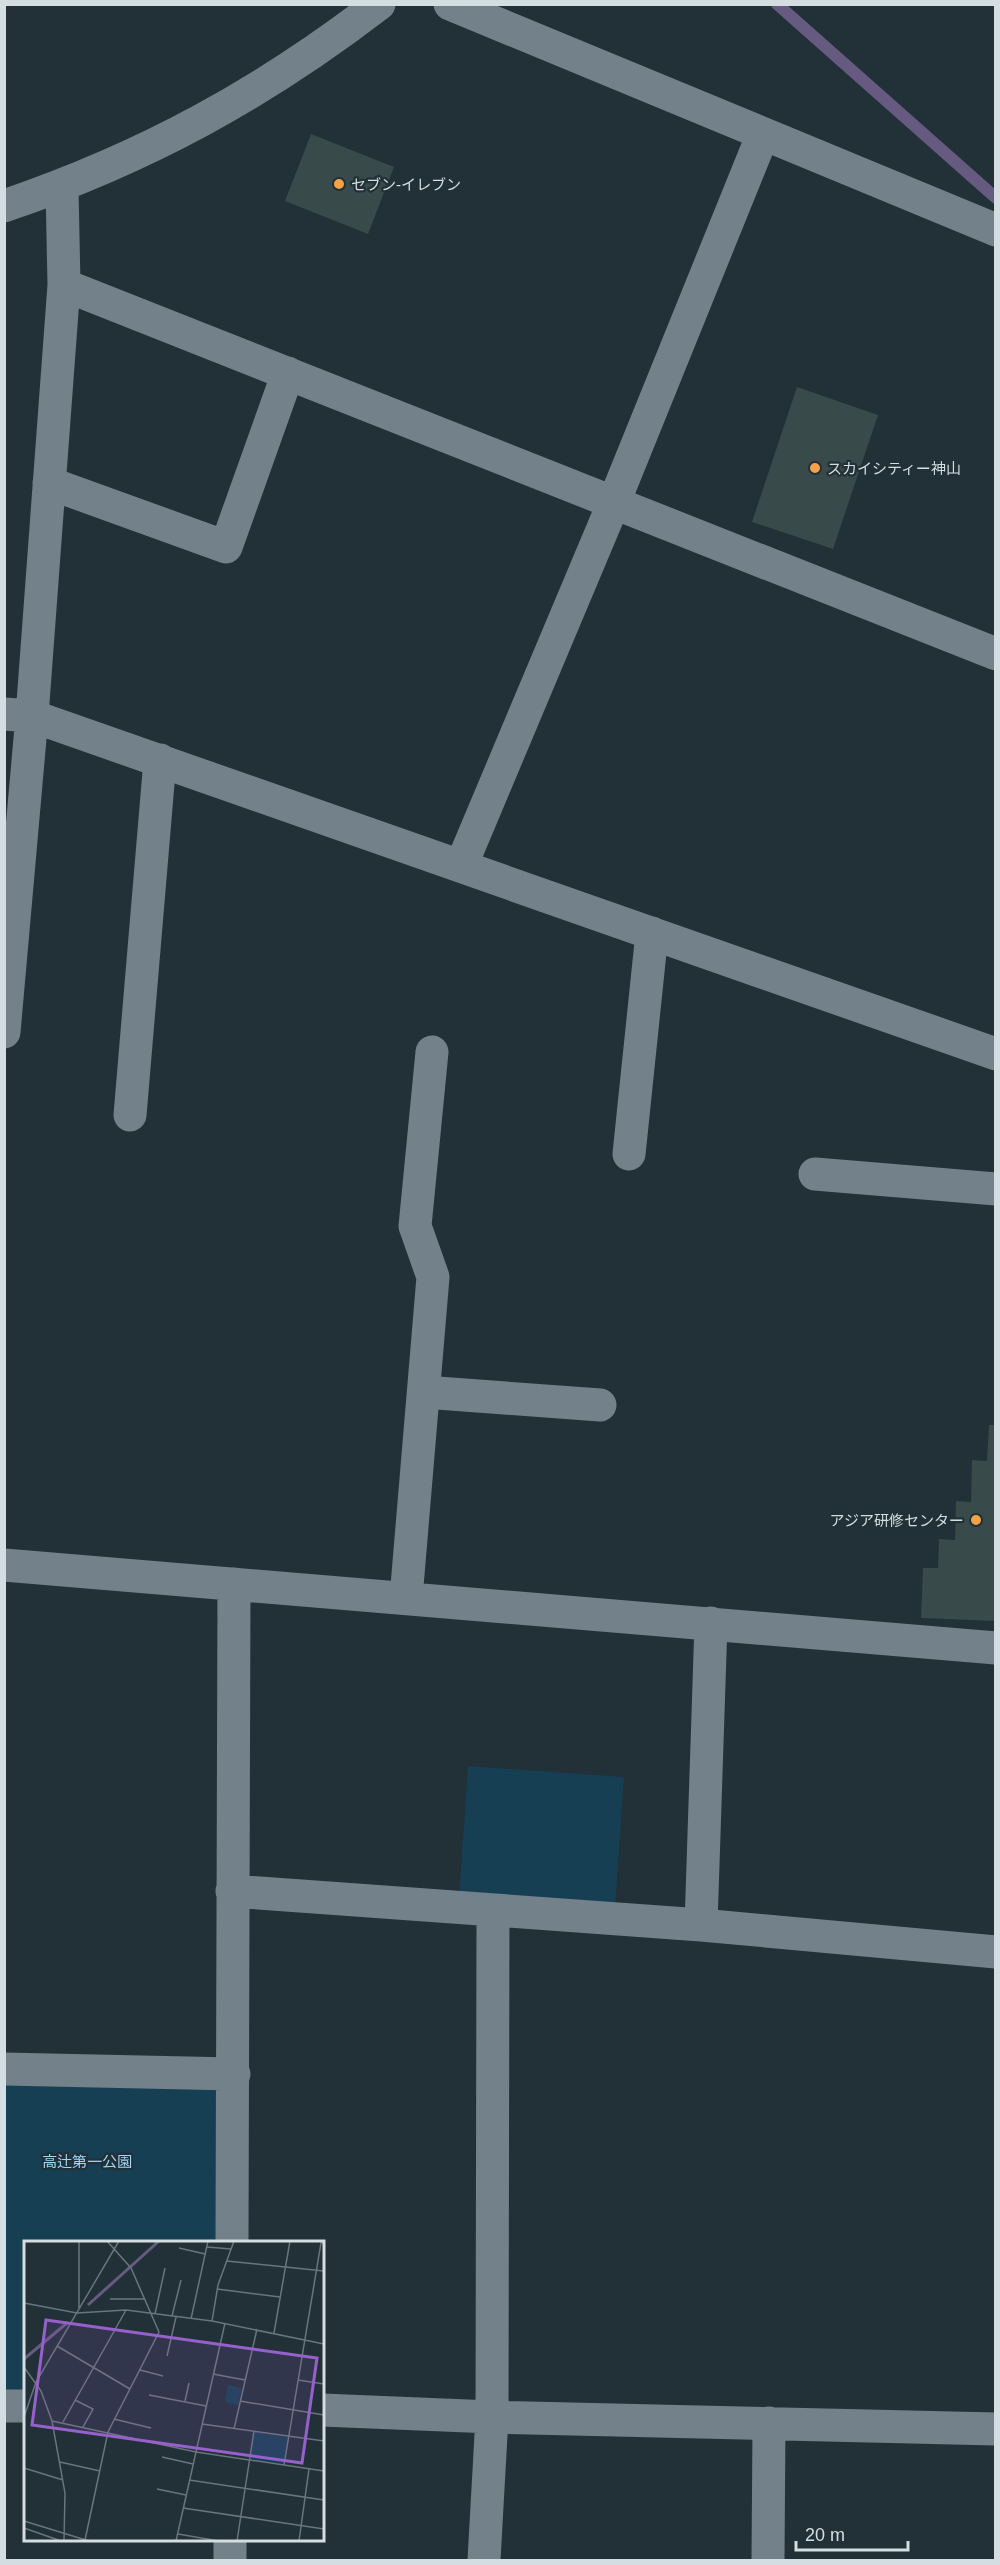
<svg xmlns="http://www.w3.org/2000/svg" width="1000" height="2565" viewBox="0 0 1000 2565" font-family="Helvetica,'Noto Sans JP',sans-serif">
	<rect width="100%" height="100%" fill="#223037"/>
	<path fill="#163f53" d="M468,1766L624,1777L615,1909L459,1898Z
		M5,2077L225,2082L224,2242H26L25,2399H5Z"/>
	<g fill="none" stroke-linecap="round" stroke-linejoin="round">
		<path stroke="#675a81" stroke-width="12" d="M777,4L996,198"/>
	</g>
	<path fill="#384a4a" d="M311,134L394,167L368,234L285,201Z
		M797,387L878,415L833,549L752,522Z
		M989,1425H996V1621L921,1618L923,1568H938L939,1539L955,1540L956,1501L971,1502L972,1460L987,1461Z"/>
	<g fill="none" stroke-linecap="round" stroke-linejoin="round">
		<path stroke="#72818a" stroke-width="33" d="M450,4L996,230
			M4,206C145,158 262,94 379,4
			M64,285L996,654
			M49,483L226,547L288,373
			M4,714L32,716L996,1054
			M461,866L614,502L763,134
			M4,1032L32,716L64,285L62,187
			M130,1115L160,760
			M629,1154L652,933
			M815,1174L996,1189
			M424,1392L600,1405
			M4,1565L996,1648
			M406,1598L433,1277L415,1226L432,1052
			M232,1891L701,1925L996,1952
			M701,1925L711,1623
			M4,2069L234,2074
			M232,2242L234,1584
			M4,2406H26
			M322,2410L492,2417L996,2429
			M230,2540V2560
			M484,2560L492,2417L493,1911
			M768,2560L769,2423"/>
	</g>
	<g fill="#f5a246" stroke="#223037" stroke-width="2">
		<circle cx="339" cy="184" r="6"/>
		<circle cx="815" cy="468" r="6"/>
		<circle cx="976" cy="1520" r="6"/>
	</g>
	<g text-anchor="middle" dominant-baseline="central" stroke-width="4.5" stroke-linejoin="round" paint-order="stroke">
		<g font-size="15" fill="#d4dde2" stroke="#223037" text-anchor="start">
			<text x="351" y="184">セブン-イレブン</text>
			<text x="827" y="468">スカイシティー神山</text>
			<text x="964" y="1520" text-anchor="end">アジア研修センター</text>
		</g>
		<g font-size="15" fill="#9dd8f8" stroke="#223037">
			<text x="87" y="2161">高辻第一公園</text>
		</g>
	</g>
	<g transform="translate(24 2241)">
		<rect width="300" height="300" fill="#223037"/>
		<path d="M204,144L218,147L214,164L201,161ZM230,191L264,196L260,223L226,219Z" fill="#163f53"/>
		<path fill="none" stroke="#675a81" stroke-width="3" d="M64,64L135,0M0,118L43,82"/>
		<path fill="none" stroke="#69757b" stroke-width="1.5" d="M183,6L207,8M155,7L181,13M203,20L300,30M193,48L256,56M86,58H121M0,62L53,72L102,69L188,80L300,103M55,67V0M131,73L141,27M148,75L157,39M167,78L184,0M188,80L194,44L210,0M250,92L266,0M33,105L106,148M143,115L152,76M0,126L17,150L28,180L41,252L40,300M116,129L139,135M189,133L221,139M274,139L300,143M125,154L182,165M51,159L69,168L59,186M161,160L165,142M216,160L300,174M0,176L12,141L95,0M90,178L127,187M28,180L172,211L300,230M39,181L102,69M178,183L300,200M210,188L233,88M138,216L169,223M36,221L76,230M260,224L297,2H300M0,227L39,239M165,239L300,259M133,248L162,254M159,267L300,288M0,280L65,300M0,287L37,300M154,293L195,300M61,299L84,191L135,91L107,27L83,0M152,300L201,82M213,300L230,190M275,300L285,228"/>
		<path fill="#9661ca" fill-opacity="0.15" stroke="#9661ca" stroke-width="3" d="M22,79L293,117L278,222L8,184Z"/>
		<rect width="300" height="300" fill="none" stroke="#d4dde2" stroke-width="3"/>
	</g>
	<rect width="1000" height="2565" fill="none" stroke="#d4dde2" stroke-width="12"/>
	<path d="M796 2541v9h112v-9" fill="none" stroke="#d4dde2" stroke-width="3"/>
	<text x="805" y="2541" font-size="18" fill="#d4dde2" stroke="#223037" stroke-width="4.5" paint-order="stroke">20 m</text>
</svg>
